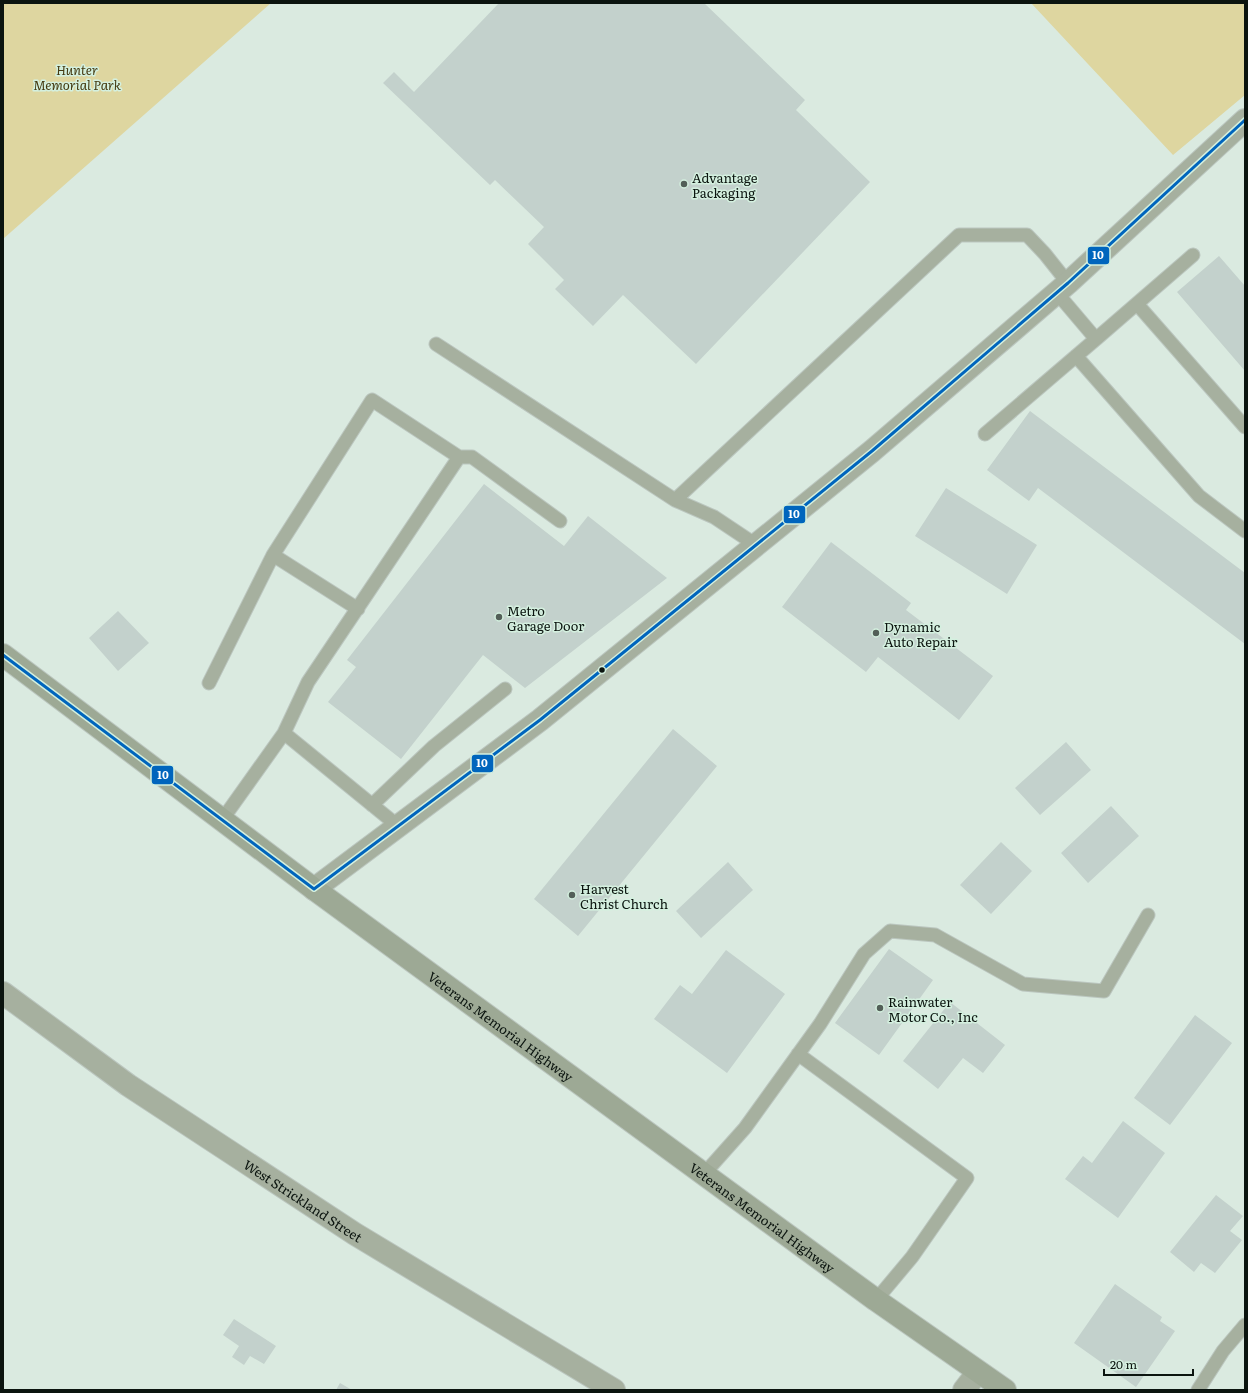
<svg xmlns="http://www.w3.org/2000/svg" width="1248" height="1393" viewBox="0 0 1248 1393" font-family="Literata,serif">
	<rect width="100%" height="100%" fill="#daeae0"/>
	<path fill="#ded6a0" d="M3,3H271L3,239Z
		M1031,3H1245V95L1173,155Z"/>
	<path fill="#c3d1cc" d="M499,3H704L805,100L796,110L870,182L696,364L623,295L593,326L555,289L564,280L528,244L544,227L495,180L490,185L383,83L394,72L414,92Z
		M1219,256L1245,286V371L1177,292Z
		M1030,411L1245,573V644L1038,488L1029,501L987,470Z
		M484,484L564,546L588,516L667,578L525,688L483,655L401,759L328,702L356,667L347,660Z
		M946,488L1037,545L1007,594L915,536Z
		M831,542L911,603L906,610L993,676L959,720L878,657L866,672L782,607Z
		M118,611L149,643L118,671L89,638Z
		M673,729L717,766L578,936L534,899Z
		M1066,742L1091,770L1040,815L1015,788Z
		M1111,806L1139,836L1088,883L1061,853Z
		M1001,842L1032,871L991,914L960,885Z
		M728,862L753,890L701,938L676,911Z
		M889,949L933,980L879,1055L835,1023Z
		M726,950L785,994L727,1073L654,1019L680,985L692,994Z
		M950,1002L1005,1045L983,1073L963,1058L938,1089L903,1061Z
		M1195,1015L1232,1043L1170,1125L1134,1098Z
		M1123,1121L1165,1153L1118,1218L1065,1179L1083,1156L1092,1163Z
		M1216,1195L1243,1216L1230,1231L1242,1240L1215,1273L1201,1263L1194,1272L1170,1252Z
		M1115,1284L1162,1317L1160,1321L1175,1331L1136,1387L1074,1343Z
		M234,1319L276,1346L264,1364L250,1356L244,1365L232,1357L239,1346L223,1335Z
		M340,1383L352,1390H336Z"/>
	<g fill="none" stroke-linecap="round" stroke-linejoin="round">
		<defs>
			<path id="service" d="M1057,293L1096,339L1193,255
				M1137,304L1245,427
				M436,344L675,500
				M1076,356L1199,496L1245,531
				M985,434L1096,339
				M459,457H472L560,521
				M756,545L714,517L675,500L959,235H1027L1045,254L1068,283
				M273,555L358,609
				M209,683L273,555L372,400L459,457L308,682L284,733
				M372,805L434,746L505,689
				M222,820L284,733L398,826
				M798,1054L967,1178L912,1257L876,1300
				M704,1174L745,1128L820,1024L864,954L890,931L935,935L1023,984L1104,991L1148,915
				M1198,1390L1223,1351L1245,1325"/>
			<g id="minor">
				<path d="M314,889L540,720L872,451L1068,283L1245,120"/>
				<path id="s1" d="M3,993L128,1085L355,1234L614,1390"/>
				<path d="M964,1390L978,1372"/>
			</g>
			<g id="primary">
				<path id="s2" d="M3,655L314,889L876,1300L1005,1390"/>
			</g>
		</defs>
		<use href="#service" stroke="#bbc6bf" stroke-width="15"/>
		<use href="#minor" stroke="#bbc6bf" stroke-width="24"/>
		<use href="#primary" stroke="#bbc6bf" stroke-width="24"/>
		<use href="#service" stroke="#a6b09f" stroke-width="13"/>
		<use href="#minor" stroke="#a6b09f" stroke-width="22"/>
		<use href="#primary" stroke="#9da995" stroke-width="22"/>
		<defs>
			<path id="bus-1" d="M3,655L314,889L540,720L872,451L1068,283L1245,120"/>
		</defs>
		<use href="#bus-1" stroke="#d4f0df" stroke-width="6"/>
		<use href="#bus-1" stroke="#0065bd" stroke-width="3"/>
	</g>
	<g fill="#535f58" stroke="#d4f0df" stroke-width="1.5">
		<circle cx="684" cy="184" r="4"/>
		<circle cx="499" cy="617" r="4"/>
		<circle cx="876" cy="633" r="4"/>
		<circle cx="572" cy="895" r="4"/>
		<circle cx="880" cy="1008" r="4"/>
	</g>
	<circle fill="#0b140f" stroke="#d4f0df" stroke-width="1.5" cx="602" cy="670" r="3.5"/>
	<g text-anchor="middle" dominant-baseline="central" stroke-width="3" stroke-linejoin="round" paint-order="stroke">
		<g font-size="13" font-style="italic" fill="#44390f" stroke="#d4f0df">
			<text x="77" y="69">Hunter<tspan x="77" dy="15">Memorial Park</tspan></text>
		</g>
		<g font-size="13" fill="#0b140f" stroke="#d4f0df" text-anchor="start">
			<text x="692" y="177">Advantage<tspan x="692" dy="15">Packaging</tspan></text>
			<text x="507" y="610">Metro<tspan x="507" dy="15">Garage Door</tspan></text>
			<text x="884" y="626">Dynamic<tspan x="884" dy="15">Auto Repair</tspan></text>
			<text x="580" y="888">Harvest<tspan x="580" dy="15">Christ Church</tspan></text>
			<text x="888" y="1001">Rainwater<tspan x="888" dy="15">Motor Co., Inc</tspan></text>
		</g>
		<g font-size="13" fill="#0b140f" stroke="#d4f0df">
			<text stroke="none"><textPath href="#s2" startOffset="621">Veterans Memorial Highway</textPath></text>
			<text stroke="none"><textPath href="#s1" startOffset="365">West Strickland Street</textPath></text>
			<text stroke="none"><textPath href="#s2" startOffset="945">Veterans Memorial Highway</textPath></text>
		</g>
	</g>
	<g stroke="#d4f0df" stroke-width="1.5">
		<rect x="1087" y="246" width="23" height="19" rx="4" fill="#0065bd"/>
		<rect x="783" y="505" width="23" height="19" rx="4" fill="#0065bd"/>
		<rect x="471" y="754" width="23" height="19" rx="4" fill="#0065bd"/>
		<rect x="151" y="765" width="23" height="20" rx="4" fill="#0065bd"/>
	</g>
	<g font-size="11" text-anchor="middle" font-weight="bold" fill="#fff">
		<text x="1098" y="259">10</text>
		<text x="794" y="518">10</text>
		<text x="482" y="767">10</text>
		<text x="163" y="779">10</text>
	</g>
	<rect width="1248" height="1393" fill="none" stroke="#0b140f" stroke-width="8"/>
	<path d="M1104 1369v6h89v-6" fill="none" stroke="#0b140f" stroke-width="2"/>
	<text x="1110" y="1369" font-size="12" fill="#0b140f" stroke="#d4f0df" stroke-width="3" paint-order="stroke">20 m</text>
</svg>
